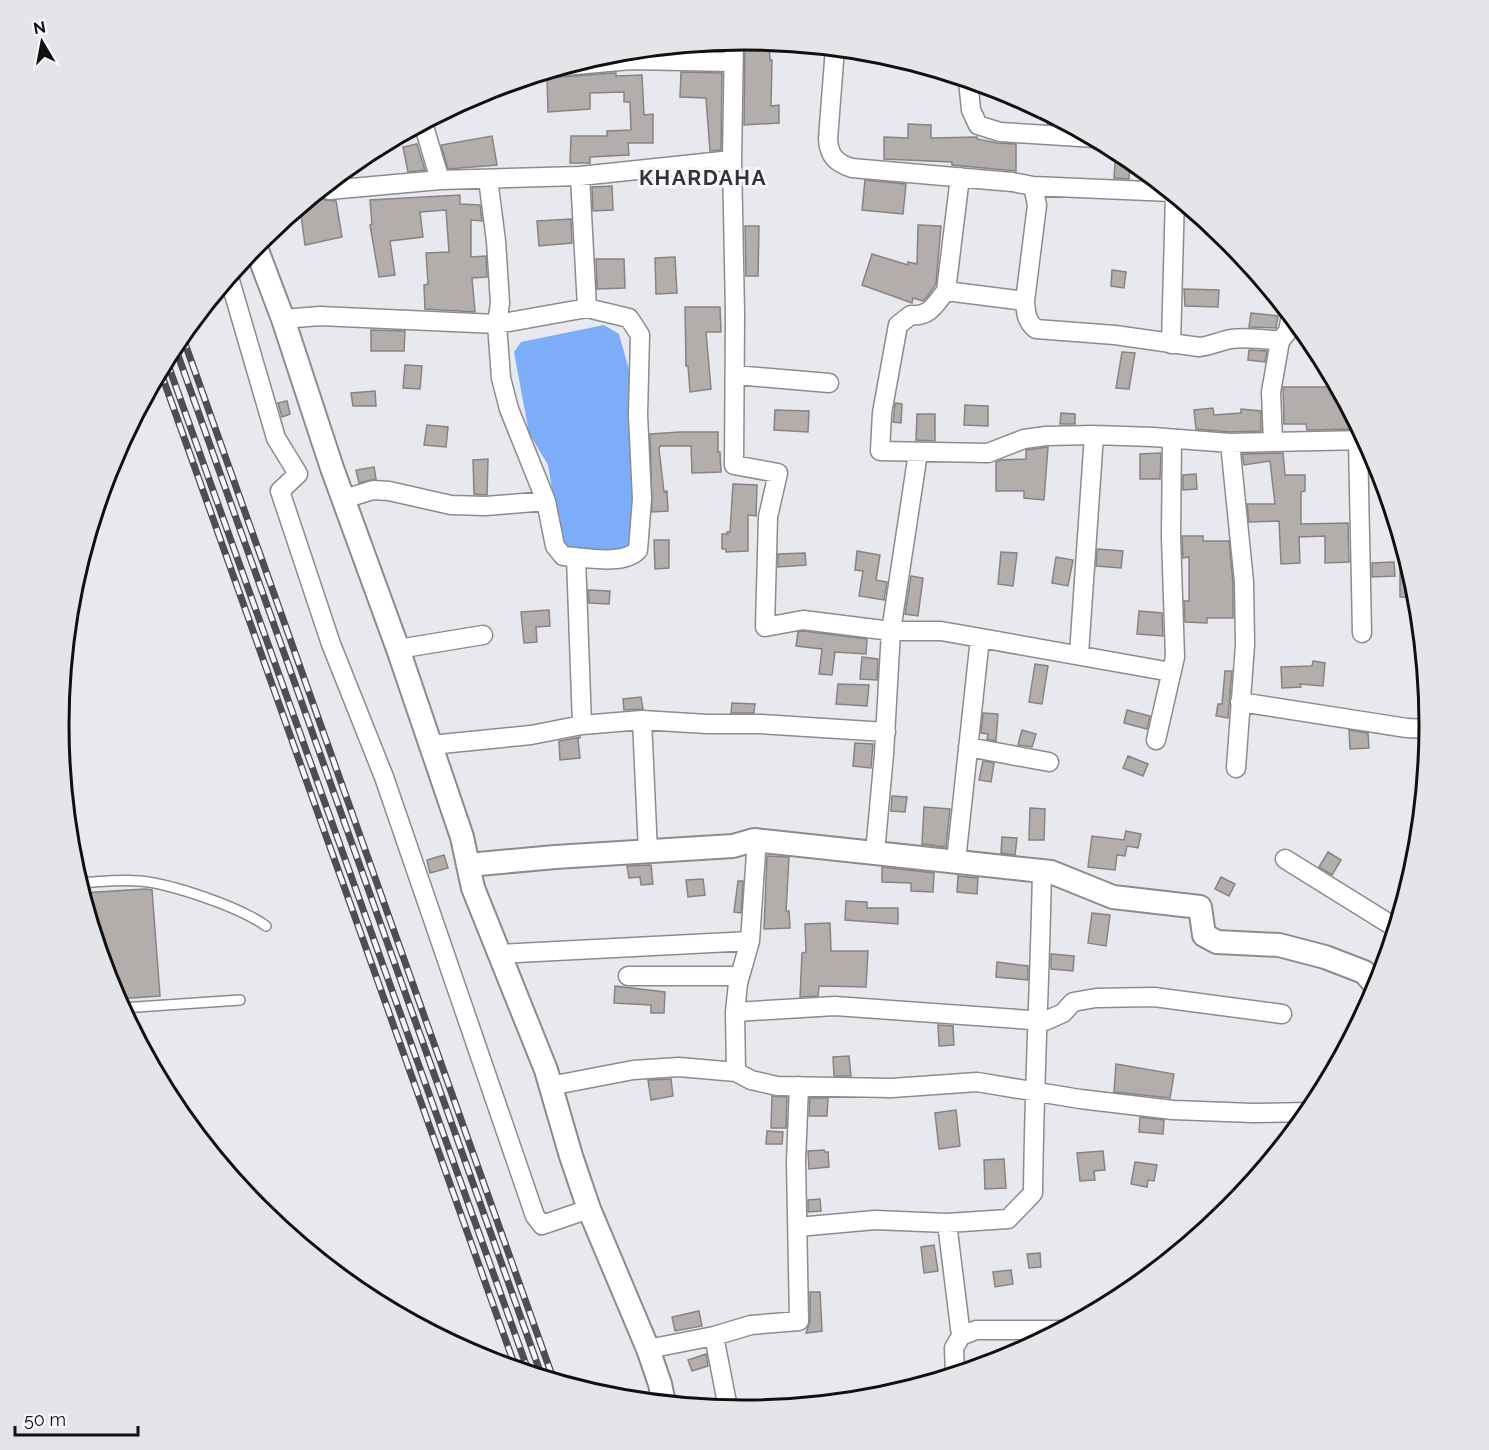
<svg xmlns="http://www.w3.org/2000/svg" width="1489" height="1450" viewBox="0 0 1489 1450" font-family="Raleway,sans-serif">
	<rect width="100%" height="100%" fill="#e8e9ee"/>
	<path fill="#7dacf9" d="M604,325L619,334L636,395L637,504L630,547L594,557L561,545L548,465L529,433L514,352L521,342Z"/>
	<path fill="#b3aeac" stroke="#888382" stroke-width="1.5" d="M745,39L769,41L770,60H772L771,106L779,105V123L744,125Z
		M723,41V51L681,50V45Z
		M681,72L722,73L721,150L710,151L706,98L680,97Z
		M614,73H616V76L642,75L644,115L653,114V143H628L629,155L590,157V163H570L571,136H607V131L631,130L630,102H624V92L590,93V109L548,112L547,78Z
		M1046,112L1049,114L1071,125L1047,124Z
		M908,124L931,125V138L977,137V139L997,143L1016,144V171L952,165V162L884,159V137L908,138Z
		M492,136L497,165L448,169L441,145Z
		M417,144L425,170L408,172L403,147Z
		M1116,150L1130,158L1129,179L1114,178Z
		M865,180L906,184L903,214L862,210Z
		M612,186L613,210L593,211L592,187Z
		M460,195V204L480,205L482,221L471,220V257L486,256L487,277L472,278L475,312L425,309L424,285L428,284L426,253L449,252L446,210L420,212L423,237L390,241L395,275L379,277L370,225L372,224L370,200Z
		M321,197L325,200L336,201L342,237L305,245L300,207L309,199Z
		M571,219L572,243L539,246L537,221Z
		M918,225L941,226L936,284L927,297L923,301L913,298L912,303L862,285L872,254L908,265V262L917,264Z
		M745,226H759L758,276H746Z
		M675,257L677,293L656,294L655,258Z
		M596,259H624L625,288L597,289Z
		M1112,270L1126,272L1124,288L1111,286Z
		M1184,289L1219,290L1218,307L1185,306Z
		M685,307H720L721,332H706L711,389L690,392L688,366H686Z
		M1251,313L1278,316L1276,328L1249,327Z
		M371,330L405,331L404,351H371Z
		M1249,350L1267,351L1265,362L1248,360Z
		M1122,352L1135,353L1129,389L1116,388Z
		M405,365L422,366L420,389L403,388Z
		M1283,387H1338L1360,429L1307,430L1306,424H1284Z
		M375,391L376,406H353L351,393Z
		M287,401L290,414L282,417L278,403Z
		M895,403L902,404L901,423L893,422Z
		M965,405L988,406V426L964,425Z
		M1213,408L1214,415L1241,413V409L1261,411V431L1230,432L1196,429L1194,410Z
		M775,410L809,411L808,432L774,430Z
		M1061,413L1075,414V424H1060Z
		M917,414H935V441L916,440Z
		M427,425L448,427L446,447L424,445Z
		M680,432H718V452H720L721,472L692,473L691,446H660L659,449L664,492L667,491L668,511L652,512L650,434Z
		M1048,447L1044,500L1024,498V491H996V462L1001,460L1026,459V450Z
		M1161,453L1160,479H1140V454Z
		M1283,453L1285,475H1305V491L1301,492V524L1348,523L1349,562L1325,563V536L1299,537L1300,563L1281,564L1279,521L1249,522L1247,504H1275L1270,461L1244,465L1242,454Z
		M488,459L487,495L474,494L473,460Z
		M374,467L376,479L359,483L356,470Z
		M1196,474L1197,489L1183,490V475Z
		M733,484L757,485L756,516L748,515V551L726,552V549H722V534H728L727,532H730Z
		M1182,536H1203V541H1229L1233,583V618H1207V623L1185,622L1184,601H1189V557L1183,558Z
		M654,540H669V568L655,569Z
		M1403,545L1417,592L1418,597H1400V546Z
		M1097,549L1123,551L1121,568L1096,566Z
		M857,551L880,555L876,580L887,582L884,600L859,596L863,571L855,570Z
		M1001,552L1017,553L1013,586L998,584Z
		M805,553L806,565L778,567V554Z
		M1056,557L1073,560L1068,586L1052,583Z
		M1394,562L1395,576L1372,577V563Z
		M911,576L923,578L918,616L905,614Z
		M588,590L610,591L609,604L589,603Z
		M549,610L550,626L536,627L537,642L524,643L521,612Z
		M1139,611L1162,613L1163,636L1137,634Z
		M803,631L867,639L866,654L835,652L832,675L819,674L822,649L796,646L798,632Z
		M862,657L878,659L877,680L860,679Z
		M1313,661L1325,663L1323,686L1300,684L1301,687L1282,688L1281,667L1312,666Z
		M1035,664L1048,666L1042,704L1029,702Z
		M1225,671H1232L1228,718L1216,716L1218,704H1222Z
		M838,684L869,685L867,706L836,704Z
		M641,697L643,709L624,710L623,699Z
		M732,703L755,704L754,713H731Z
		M1127,710L1150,716L1147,729L1124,723Z
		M983,713L998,714L996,741L987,739L988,734L981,733Z
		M1022,730L1036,734L1032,747L1018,745Z
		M1349,730L1368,733L1369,748L1350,749Z
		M581,737L578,739L580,758L560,760L559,741Z
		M855,743L873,744L871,768L853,766Z
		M1128,756L1148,764L1143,776L1123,768Z
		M983,761L994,763L991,782L979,780Z
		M892,796L907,797L905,812L891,811Z
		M924,807L950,809L946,847L922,844Z
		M1030,808L1045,809L1044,840H1029Z
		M1126,831L1141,834L1138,848L1127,846L1125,856L1117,855L1115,870L1088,867L1092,836L1124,840Z
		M1002,837L1017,838L1015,855L1001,853Z
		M1328,852L1341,860L1332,875L1319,867Z
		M444,855L448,868L430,873L427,860Z
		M767,856L789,857L786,911H789L790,928L764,929Z
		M651,865L653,884L641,885L640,877L629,878L627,866Z
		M882,867L934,873L933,892L911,891V883L882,882Z
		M958,876L978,878L977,894L957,892Z
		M1221,877L1235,884L1229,896L1215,889Z
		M703,879L705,895L688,897L686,880Z
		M738,881H743L741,913L734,912Z
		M145,889L152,890L160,996L117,999L111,987L82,893Z
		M846,901L867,902V908H898V924L845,920Z
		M1092,913L1110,915L1106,946L1088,943Z
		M830,923L831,951H868L866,987L819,986L818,996L800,997L802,953L806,952L805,924Z
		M1051,954L1074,956L1073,971L1051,969Z
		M997,962L1028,966V980L996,977Z
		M615,986L665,992L664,1013H651V1005L614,1003Z
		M938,1025L953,1026L954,1045L939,1046Z
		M849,1056L851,1076H834L833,1057Z
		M1116,1064L1174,1074L1170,1098L1114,1092Z
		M671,1079L673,1096L651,1100L648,1080Z
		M772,1096L787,1097L786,1128H771Z
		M810,1098H828L827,1116H809Z
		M956,1110L960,1146L939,1149L935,1113Z
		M1140,1117L1164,1120L1163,1134L1139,1132Z
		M767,1131L783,1132L782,1144H766Z
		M824,1150L825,1152H828L829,1167L809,1169L808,1151Z
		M1103,1151L1105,1170L1094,1171L1095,1180L1080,1181L1077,1153Z
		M1004,1159L1006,1188L985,1189L984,1160Z
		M1135,1162L1157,1165L1154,1181L1148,1180L1147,1187L1131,1184Z
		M820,1199L821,1211L808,1212V1200Z
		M934,1245L938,1271L924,1273L921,1247Z
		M1040,1253L1041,1267L1029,1268L1027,1254Z
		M1011,1270L1013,1284L995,1287L993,1272Z
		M810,1292H820L822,1331L806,1333L810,1321Z
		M699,1311L702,1326L675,1331L672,1317Z
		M706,1354L708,1366L692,1371L688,1360Z"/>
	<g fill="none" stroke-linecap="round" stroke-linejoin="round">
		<defs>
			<path id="service" d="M79,883C99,882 120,879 140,881C172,884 240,907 266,926
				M122,1008L240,1000"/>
			<path id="minor" d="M835,48L828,139C829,156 836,163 852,168L1012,182L1033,186L1037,205L1025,301C1026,313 1026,321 1036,329L1115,335L1199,347C1210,346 1220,341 1231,339C1247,337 1264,339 1280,341L1288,331L1291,315
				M564,66L631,60L732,62
				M968,80L971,110L978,125L1000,132L1095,138
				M423,123L440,180L580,176L732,160L735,313L734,465L778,473L768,517L765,627L803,620L891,631L884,754L875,853
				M732,160L734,40
				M580,176L587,308
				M328,184L329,190L440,180
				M1033,186L1171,192
				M229,277L276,438L298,474L280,491L331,644L384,777L535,1216L542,1225L589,1209
				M946,291L960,177
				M1025,301L946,291C935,304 930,317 911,315L898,325L882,413L880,451L988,453L1024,439L1046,436L1094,435L1153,437L1230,443L1366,440
				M283,319L320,316L497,324L587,308L629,318L640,335L638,415L642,499L638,550C624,566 583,557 563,556L555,546L546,501L509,409L501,378L497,324L500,303L496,241L488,179
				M1171,344L1175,195
				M735,375L829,383
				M1358,440L1362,633
				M1273,442L1271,392L1280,341
				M1230,443L1244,582L1245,645L1236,768
				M918,453L891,631H941L1171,672
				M344,499L373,490L389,491L451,505L486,506L546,501
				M576,557L582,725
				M398,649L483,635
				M1079,654L1094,435
				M1240,702L1407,728L1430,729
				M642,720L648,852
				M1156,740L1175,657L1171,537L1172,439
				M431,745L531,735L582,725L642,720L707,724H760L886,732
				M968,747L1049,762
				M754,840L756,853L750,941L738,983L735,1012L736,1072L751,1080L777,1086L892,1088L977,1082L1080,1099L1173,1110L1253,1113L1310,1112
				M1285,859L1396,928
				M956,861L980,638
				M499,954L750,941
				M628,976H740
				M735,1012L835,1006L1045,1021L1063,1013L1073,1002L1096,998L1154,997L1282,1014
				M550,1086L633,1070L679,1067L736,1072
				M947,1223L961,1336
				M798,1227L875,1220L947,1223L1008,1219L1033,1193C1034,1085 1040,978 1042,871
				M714,1336L728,1408
				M648,1349L714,1336L751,1325L799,1321L796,1161L799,1086
				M955,1375L954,1348L961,1336L976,1330H1062"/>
			<path id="tertiary" d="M255,245L283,319L332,468L398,649L462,837L473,888L546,1070L571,1156L589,1209L648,1349L660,1384L664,1403
				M468,865L555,857L733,846L754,840L1051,872L1113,897L1200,907L1204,935L1217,942L1279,945L1325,957L1364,972L1378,988"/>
		</defs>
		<use href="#service" stroke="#8b8c90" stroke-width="12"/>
		<use href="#minor" stroke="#8b8c90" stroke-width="21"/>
		<use href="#tertiary" stroke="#8b8c90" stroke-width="26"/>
		<use href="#service" stroke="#fff" stroke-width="9"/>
		<use href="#minor" stroke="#fff" stroke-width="18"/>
		<use href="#tertiary" stroke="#fff" stroke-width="22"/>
		<defs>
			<path id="rail" d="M182,335L554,1381
				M174,344L542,1377
				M166,359L529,1373
				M160,370L516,1369"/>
		</defs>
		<use href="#rail" stroke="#4d4e50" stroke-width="7"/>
		<use href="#rail" stroke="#f5f7fb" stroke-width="4.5" stroke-dasharray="14" stroke-linecap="butt"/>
	</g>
	<g text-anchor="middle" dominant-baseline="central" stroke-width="6" stroke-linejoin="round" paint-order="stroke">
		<g font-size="21" font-weight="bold" letter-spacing="1.5" fill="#323336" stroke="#f5f7fb">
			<text x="703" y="177">KHARDAHA</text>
		</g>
	</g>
	<path d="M0 0H1489V1450H0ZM69 725a675 675 0 1 1 1350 0a675 675 0 1 1-1350 0Z" fill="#e3e5e8" fill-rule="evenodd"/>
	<path fill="none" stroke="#101011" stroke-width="3" d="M69 725a675 675 0 1 1 1350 0a675 675 0 1 1-1350 0Z"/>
	<g transform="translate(42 42) rotate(350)" stroke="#f5f7fb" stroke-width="4.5" paint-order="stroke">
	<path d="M0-4.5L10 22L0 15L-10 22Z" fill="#101011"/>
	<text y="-9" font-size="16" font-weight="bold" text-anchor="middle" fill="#101011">N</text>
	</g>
	<path d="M15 1426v9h123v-9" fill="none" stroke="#101011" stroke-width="3"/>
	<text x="24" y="1426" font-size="18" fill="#101011" stroke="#f5f7fb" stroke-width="4.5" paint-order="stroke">50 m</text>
</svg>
